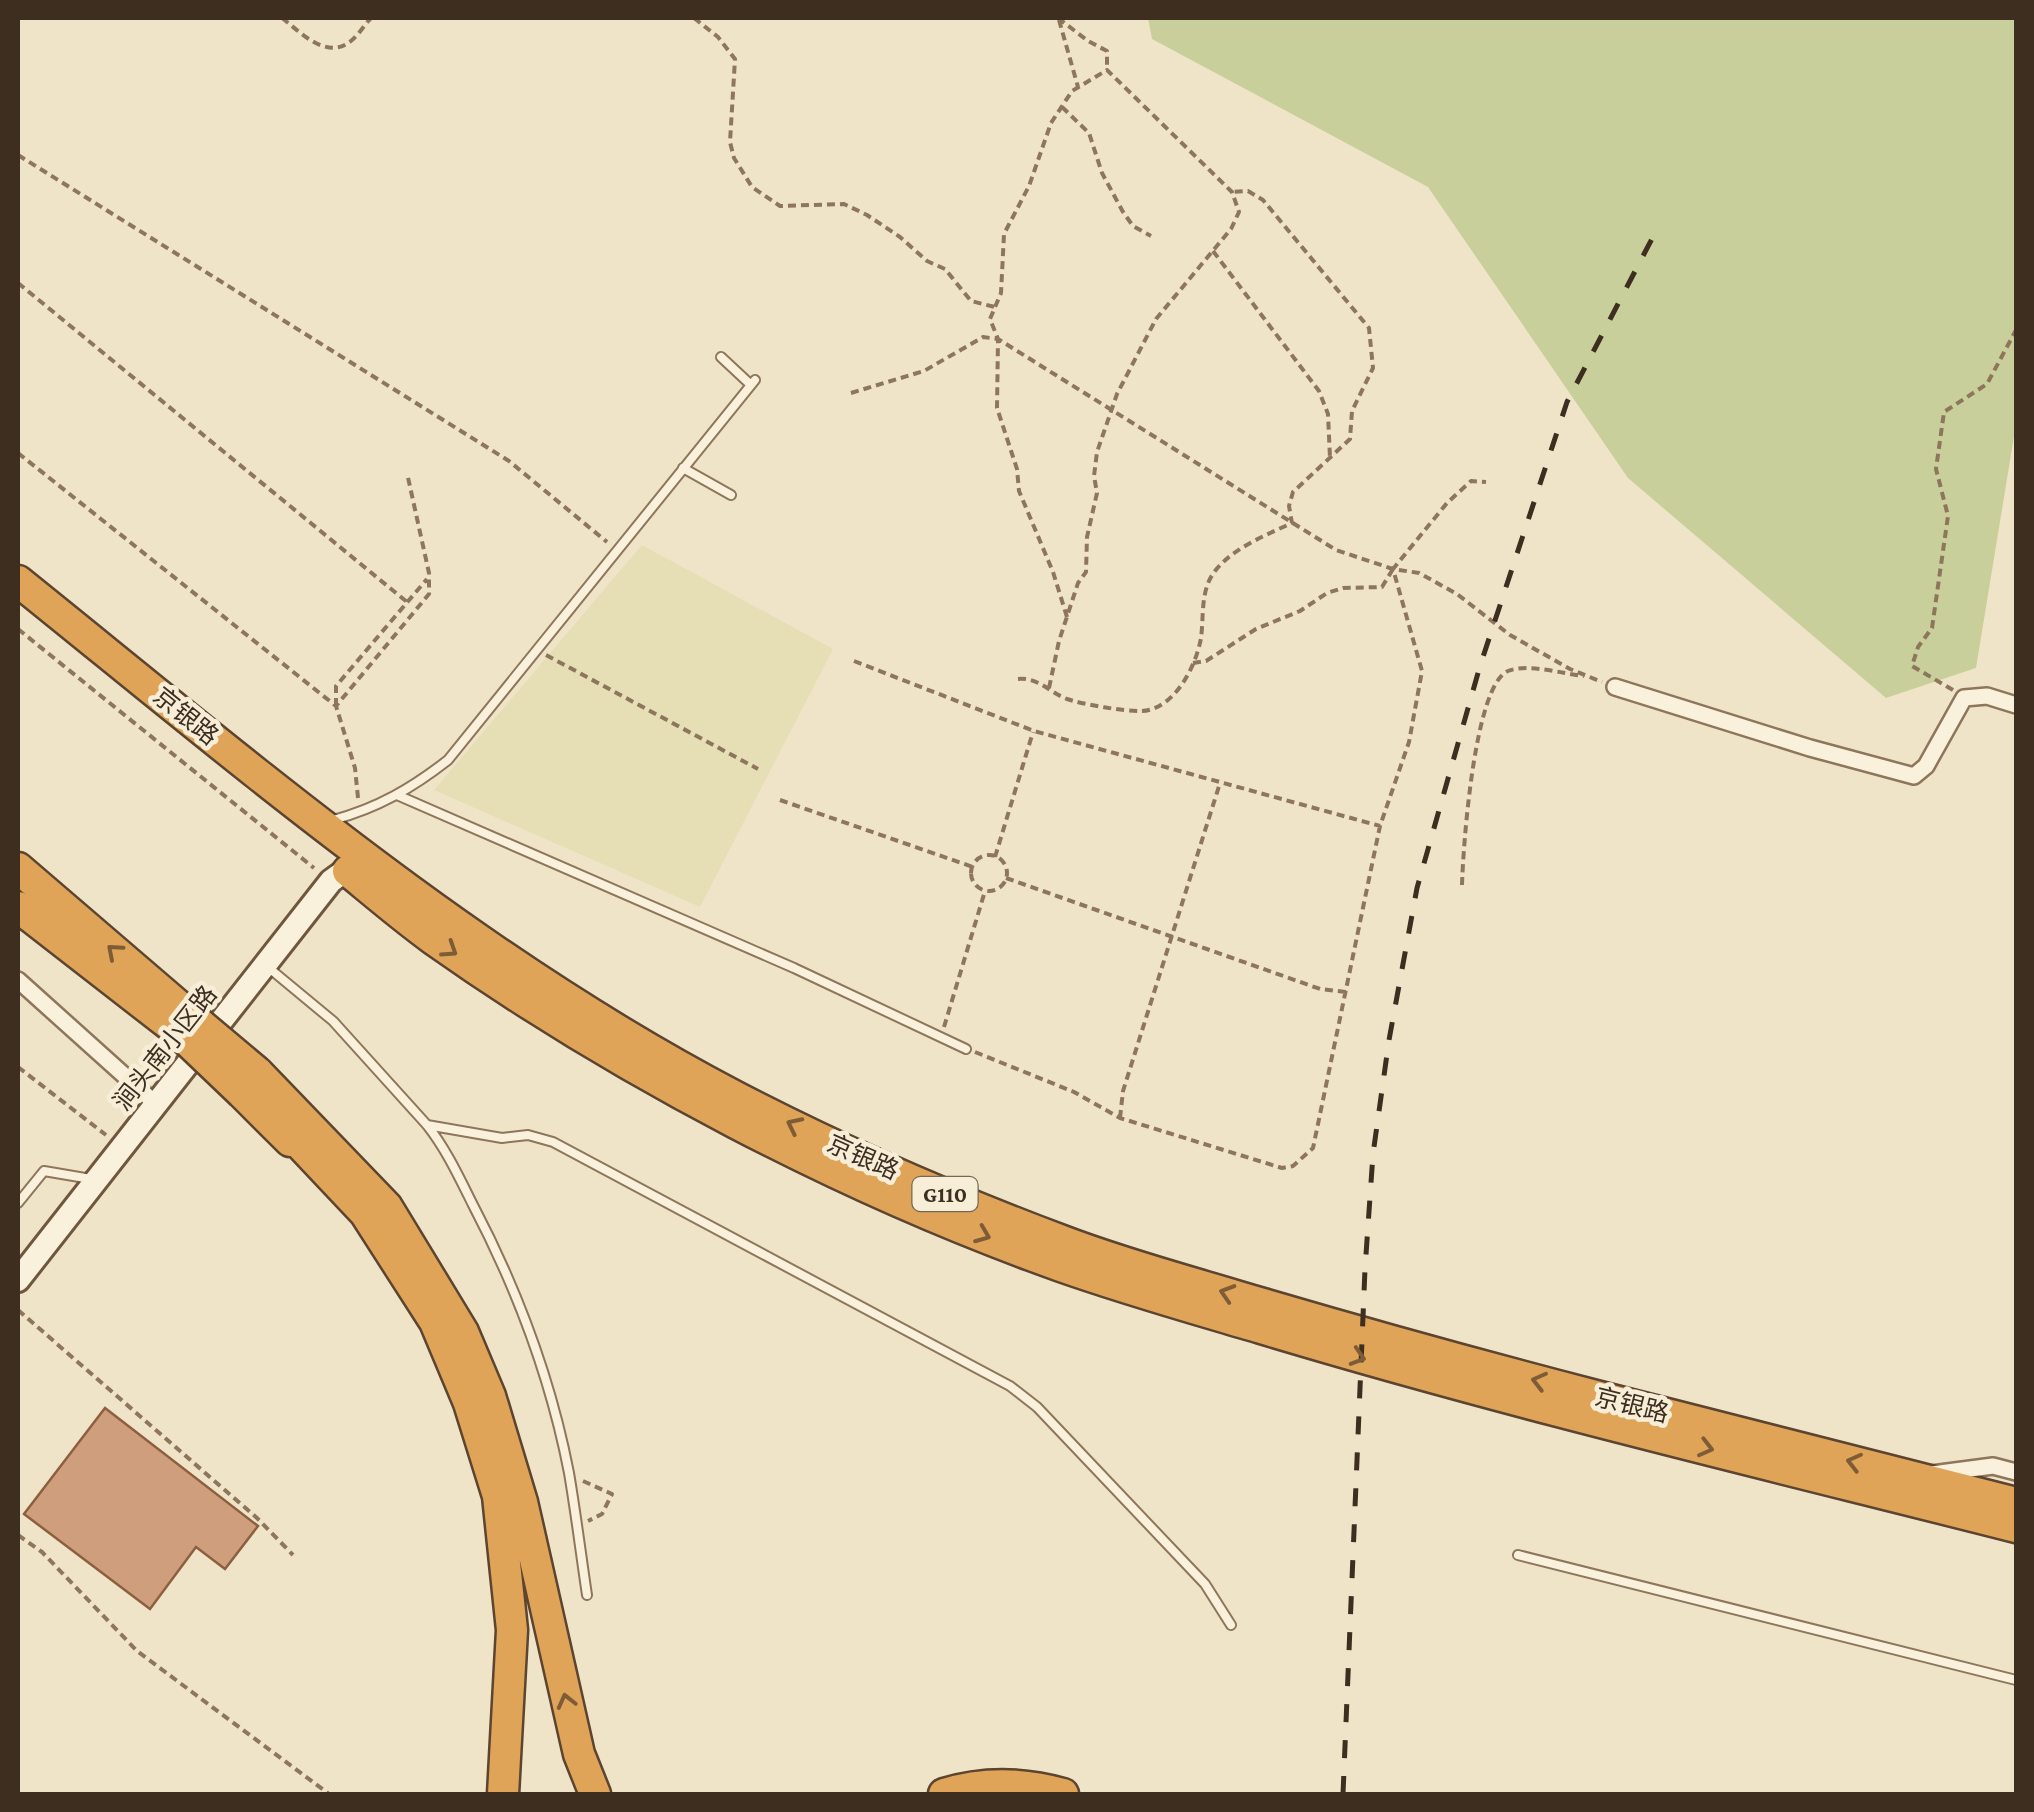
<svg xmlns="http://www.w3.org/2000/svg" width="2034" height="1812" viewBox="0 0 2034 1812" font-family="'Crimson Pro','Noto Sans SC',serif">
	<rect width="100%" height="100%" fill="#f0e4c8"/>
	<path fill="#e6deb5" d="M642,545L833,649L700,907L434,790Z"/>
	<path fill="#c9cf9b" d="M1148,18H2016V424L1976,668L1886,698L1628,478L1428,187L1152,39Z"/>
	<path fill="#cf9f7d" stroke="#8d5f41" stroke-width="2.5" d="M105,1408L258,1526L225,1569L196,1547L150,1609L24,1514Z"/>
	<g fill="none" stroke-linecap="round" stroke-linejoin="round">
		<defs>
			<path id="lane" d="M721,357L751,385
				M683,468L731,495
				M397,795L794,968L966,1049
				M333,820C378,808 412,788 448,760L755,380
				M269,968L333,1021L427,1125C446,1149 459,1177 473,1205C517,1289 551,1380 569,1473C576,1514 581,1555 587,1595
				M427,1125L502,1138L528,1135L553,1142L1010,1386L1037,1407L1205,1584L1231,1625
				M18,1203L44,1171L91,1179
				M1518,1555L2016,1680"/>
			<path id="street" d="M1615,687L1810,748L1914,776L1926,766L1964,698L1987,696L2016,705
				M18,980L156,1104
				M1932,1474L1993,1466L2016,1472"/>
			<path id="secondary" d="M18,1280L331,881L360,860"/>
			<path id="highway" d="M18,581C248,766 473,960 736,1097C842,1152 953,1200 1065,1242C1120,1263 1179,1279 1236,1296C1354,1331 1473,1364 1592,1395C1734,1431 1875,1467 2016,1503
				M18,868L188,1014
				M348,871C376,894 404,918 433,939C618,1070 847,1190 1061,1266C1126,1289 1194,1308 1261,1328C1510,1403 1764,1463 2016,1527
				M18,907L175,1029
				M257,1072L387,1207L463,1332L490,1396L522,1502L579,1754L595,1794
				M242,1093L290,1141
				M282,1125L365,1213L435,1322L469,1403L498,1496L512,1630L503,1794
				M944,1794C983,1782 1024,1783 1063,1794"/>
		</defs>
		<use href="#lane" stroke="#8d765c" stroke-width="12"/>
		<use href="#street" stroke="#8d765c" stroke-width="20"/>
		<use href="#secondary" stroke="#6f573f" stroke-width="28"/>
		<use href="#highway" stroke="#5b4430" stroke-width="35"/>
		<path stroke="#8d765c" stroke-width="4" stroke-dasharray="8 5" stroke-linecap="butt" d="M282,18C299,31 325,59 348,43C357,38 364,25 371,18
			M694,18L718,37L735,59L730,142L734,158L752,187L780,206L844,204L867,215L900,237L927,261L945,269L971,301L995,307
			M1058,18L1088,41L1107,51V70
			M1059,20L1078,87
			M1062,107L1089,133L1102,173L1123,212L1133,226L1151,236
			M18,155L509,461L607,542
			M1213,251L1319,391L1328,414L1330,458
			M18,283L407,602
			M851,393L924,371L983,337L998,339L1336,550L1393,569L1419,573L1457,594L1510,635L1570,669L1602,682
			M18,453L336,706
			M18,629L314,868
			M546,655L758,769
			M854,661L1034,731L1380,826
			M1193,663L1206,661L1256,629L1300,611L1327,593L1343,588L1382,587L1393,569
			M1018,679C1038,677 1049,692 1067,699C1081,704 1127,712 1142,711C1175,709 1196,666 1201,638C1204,616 1200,590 1215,571C1233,548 1266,535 1292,523L1289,506L1293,492L1350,439L1352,411L1373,368L1369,328L1263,200L1248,191L1232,192
			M1049,688L1059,641L1078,583L1086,572L1087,537L1097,493L1094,476L1097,452L1117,394L1156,319L1231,229L1239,212L1232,192L1107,70L1072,91L1051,123L1029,186L1004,234L1001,293L990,319L998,339L997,408L1017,469L1019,491L1053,572L1067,617
			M1953,690L1912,666L1918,647L1932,628L1948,516L1936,469L1944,412L1987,384L2016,330
			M336,706V686L427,579
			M358,798L355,768L336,706L429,594V573L407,473
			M780,800L973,867
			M971 873a18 18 0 1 1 36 0a18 18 0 1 1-36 0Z
			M995,857L1033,732
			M1006,878L1320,989L1346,992
			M1462,885C1463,849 1474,685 1508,671C1529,663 1563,674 1584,676
			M944,1027L985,891
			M975,1052L1074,1092L1120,1118L1282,1168L1293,1166L1313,1148L1380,826L1409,742L1422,671L1393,569L1447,503L1471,481L1486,482
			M18,1067L106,1135
			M1120,1118L1123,1091L1220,783
			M18,1310L257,1518L293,1555
			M583,1481L612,1494L602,1514L588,1521
			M18,1535L42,1552L137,1651L329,1794"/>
		<use href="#lane" stroke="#faf1dc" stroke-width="8"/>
		<use href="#street" stroke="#faf1dc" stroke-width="15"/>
		<use href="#secondary" stroke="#faf1dc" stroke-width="22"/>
		<use href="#highway" stroke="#e0a458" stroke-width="30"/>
		<path stroke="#3d2e20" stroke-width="5" stroke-dasharray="18 18" stroke-linecap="butt" d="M1343,1794L1365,1269L1373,1154L1389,1040L1417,888L1480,666L1567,402L1656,231"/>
		<defs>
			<path id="highway-bridge" d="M188,1014L257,1072
				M175,1029L242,1093"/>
		</defs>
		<use href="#highway-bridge" stroke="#5b4430" stroke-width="35" stroke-linecap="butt"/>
		<use href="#highway-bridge" stroke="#e0a458" stroke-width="30"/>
	</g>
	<defs><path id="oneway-chevron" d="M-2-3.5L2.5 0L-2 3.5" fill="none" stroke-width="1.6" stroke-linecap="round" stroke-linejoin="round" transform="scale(2.5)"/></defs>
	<g stroke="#7e5d36">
		<use href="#oneway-chevron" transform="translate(450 950) rotate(33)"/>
		<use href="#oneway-chevron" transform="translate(114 951) rotate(-139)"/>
		<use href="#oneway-chevron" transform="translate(794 1125) rotate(-154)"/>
		<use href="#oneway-chevron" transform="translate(983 1235) rotate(22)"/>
		<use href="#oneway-chevron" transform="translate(1227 1293) rotate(-163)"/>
		<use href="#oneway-chevron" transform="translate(1358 1357) rotate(17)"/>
		<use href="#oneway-chevron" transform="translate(1539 1381) rotate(-166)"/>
		<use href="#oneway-chevron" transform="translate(1706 1448) rotate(14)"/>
		<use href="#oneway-chevron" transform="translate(1854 1462) rotate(-166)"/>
		<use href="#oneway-chevron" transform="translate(566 1701) rotate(-104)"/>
	</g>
	<g text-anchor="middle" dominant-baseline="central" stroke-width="9" stroke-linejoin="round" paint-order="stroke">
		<rect fill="#f7eed8" stroke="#756857" stroke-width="2.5" x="912.5" y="1177" width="65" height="34" rx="8"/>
		<g font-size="22" font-weight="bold" fill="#3d2e20">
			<text x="945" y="1194">G110</text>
		</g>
		<g font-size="25" fill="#3d2e20" stroke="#f7eed8">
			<text transform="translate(186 716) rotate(39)">京银路</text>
			<text transform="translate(165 1048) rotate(-52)">涧头南小区路</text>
			<text transform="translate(863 1157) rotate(24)">京银路</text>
			<text transform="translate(1632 1405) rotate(14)">京银路</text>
		</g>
	</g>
	<rect width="2034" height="1812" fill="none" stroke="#3d2e20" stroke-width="40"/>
</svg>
